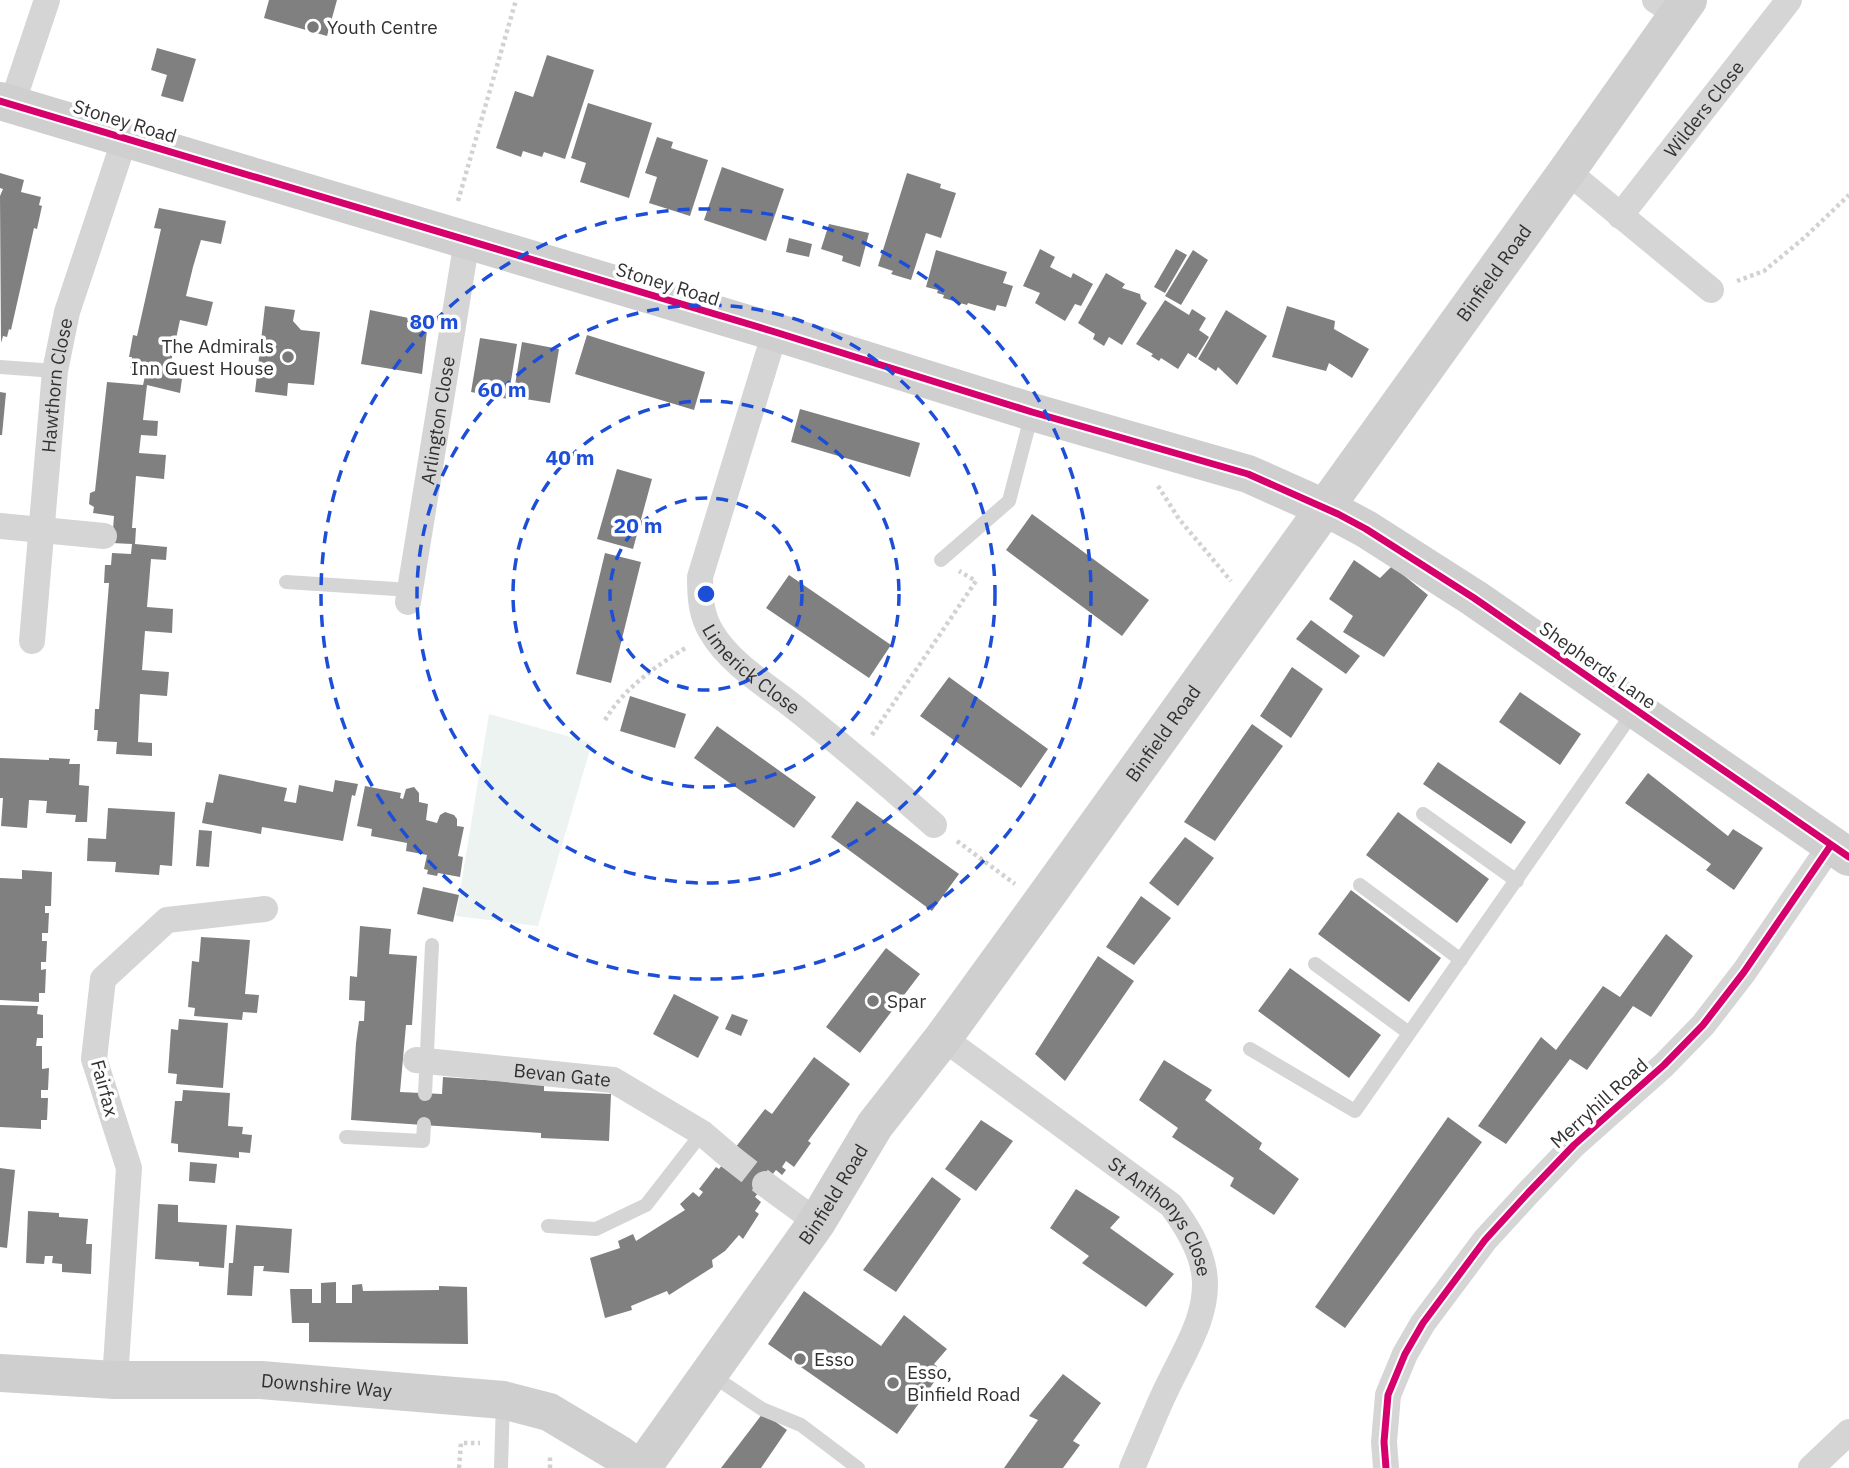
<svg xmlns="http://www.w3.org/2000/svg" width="1849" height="1468" viewBox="0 0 1849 1468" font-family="'IBM Plex Sans',sans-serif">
	<rect width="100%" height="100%" fill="#fff"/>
	<path fill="#ecf3f0" d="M489,714L592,743L538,926L456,916Z"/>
	<path fill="#808080" d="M269,0H337L327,36L264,18Z
		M157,48L196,59L183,102L161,96L167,75L151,70Z
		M547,55L594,70L565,159L544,152L542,157L523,151L521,157L496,148L515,91L533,97Z
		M588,103L652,123L629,198L580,182L586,163L571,158Z
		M657,137L673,142L671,148L708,160L690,216L649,203L657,177L645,173Z
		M722,167L784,189L766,241L704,220Z
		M0,173L24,180L21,192L41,197L39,205L42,206L37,229L34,228L11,330L9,329L7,337L3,336L1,343L0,196L3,189L0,188Z
		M907,173L941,184L940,188L956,193L941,238L926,233L911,280L891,274L893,271L878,266Z
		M159,208L226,221L221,244L201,240L193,267L186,296L213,302L207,326L180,320L168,376L182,379L180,393L147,385L143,420L158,421L157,436L141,435L139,453L166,455L164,479L136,476L132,528H136L135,544L167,547L166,560L151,559L147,607L173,609L172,633L145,631L142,670L169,672L167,696L140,694L138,742L152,743V756L116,754L117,742L97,741L98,730H94L95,709H99L109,583H104L105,565H111L112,553L131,554L132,544L112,543L114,516L93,513L94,507L89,504L90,493L95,491L107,382L143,385L146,372L130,368L132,357H129L133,335L137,336L161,229L154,228Z
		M829,224L869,233L860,267L842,261L843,256L821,249Z
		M789,238L812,244L809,257L786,252Z
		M1040,249L1055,257L1050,267L1071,278L1073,273L1093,284L1081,306L1075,304L1065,321L1035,303L1040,293L1023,286Z
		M1176,249L1187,255L1165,293L1154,287Z
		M936,250L1007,272L1003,283L1013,286L1006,307L997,305L995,311L968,303L967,305L943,298L944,295L937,293L938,290L926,287Z
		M1193,250L1208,260L1181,305L1165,296Z
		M1106,273L1125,284L1122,288L1140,294L1141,299L1147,303L1122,345L1109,337L1104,346L1093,339L1095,334L1078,323Z
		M1165,300L1189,315L1192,309L1206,318L1199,330L1209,337L1196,358L1188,353L1178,369L1161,358L1159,361L1151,356L1153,354L1136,344Z
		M265,306L295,310L293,321L301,330L320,332L314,385L288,383L287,396L255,392Z
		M1287,306L1335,321L1334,329L1369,349L1352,378L1329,363L1326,371L1272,357Z
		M370,310L428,322L422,374L361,364Z
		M1226,310L1267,336L1237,385L1218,367L1216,371L1198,359Z
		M587,335L705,372L694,410L575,374Z
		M480,338L517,344L508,399L471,392Z
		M522,342L559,349L550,403L513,397Z
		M0,392L6,393L2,435H0Z
		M800,409L920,443L910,477L791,442Z
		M617,469L652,479L633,549L597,539Z
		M1032,514L1149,600L1122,636L1006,550Z
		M605,553L641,562L611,683L576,674Z
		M1354,560L1380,578L1392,566L1428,595L1384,657L1343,632L1353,616L1329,599Z
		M789,575L891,645L869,678L766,608Z
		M1311,620L1360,656L1346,674L1296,639Z
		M1292,667L1323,689L1291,738L1260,716Z
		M949,677L1048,749L1021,788L920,716Z
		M1520,692L1581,734L1560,765L1499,722Z
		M630,696L686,714L675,748L620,731Z
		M1252,724L1283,746L1215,841L1184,822Z
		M717,726L816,797L794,828L694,758Z
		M0,758L49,760V758L70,759L69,764H80L79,785L89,786L87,822H75L76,815L46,813L47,801L29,800L27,828L1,826L3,798H0Z
		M1438,762L1526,822L1511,844L1423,784Z
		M1648,773L1728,836L1733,829L1763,848L1734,890L1706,870L1711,864L1625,803Z
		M219,774L287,788L284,801L296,803L299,785L333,792L335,780L358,784L355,796L352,795L343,841L262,827L261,834L202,823L206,802L213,803Z
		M365,786L401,793L400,798L403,799L406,789L414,787L419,793V802L428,804L426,820L437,823L440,815L445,812L454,815L457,819V826L464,827L458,856L463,857L460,877L438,873L437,876L427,874L428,870L424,869L427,855L406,851L407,843L371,836L372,829L357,826Z
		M857,801L959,874L932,911L831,837Z
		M108,808L175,812L172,866L160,865L159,875L115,872L116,862L87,861L88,838L106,839Z
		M1398,812L1489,879L1457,923L1366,855Z
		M199,830L212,831L209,867L196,866Z
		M1185,837L1214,858L1178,906L1149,883Z
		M22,870L52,872L51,906H45V913H49L48,933H42V941H47L46,962H41V970L46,969L45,993H39V1002L0,1000V878L22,879Z
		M423,887L459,895L453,922L417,914Z
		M1351,890L1441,958L1409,1002L1318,934Z
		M1141,896L1171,918L1134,965L1106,947Z
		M360,926L391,929L389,954L417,956L412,1025H406L400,1092L442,1094L443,1077L544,1084V1091L611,1094L609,1141L541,1138V1133L351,1120L356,1043L359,1021H364L365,1001L349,1000L350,976L357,977Z
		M1666,934L1693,956L1651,1017L1633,1006L1587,1070L1570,1059L1506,1144L1478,1126L1541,1037L1556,1050L1603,986L1620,997Z
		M201,937L250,940L245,994L259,995L257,1013L243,1012L242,1020L194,1016L195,1008L188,1007L192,961L199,962Z
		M886,948L920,974L860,1053L826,1027Z
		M1098,956L1134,981L1065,1081L1035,1054Z
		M1290,968L1381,1035L1349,1078L1258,1011Z
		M674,994L719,1017L698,1058L653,1034Z
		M0,1005L38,1006L37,1014L43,1015V1038H37L36,1046H42V1069L49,1068L48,1090H41V1098H48L47,1120H41V1129L0,1127Z
		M732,1014L748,1020L741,1036L725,1029Z
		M179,1019L228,1023L223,1088L176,1084L177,1074L168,1073L171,1029L178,1030Z
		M814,1057L850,1084L808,1141L811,1143L794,1167L786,1161L782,1167L786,1170L782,1175L776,1170L755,1197L761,1202L755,1211L759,1214L743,1239L739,1235L725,1251L712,1260L713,1267L669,1295L667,1291L631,1306L632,1310L605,1318L590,1258L620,1248L618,1241L633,1234L636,1241L685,1210L680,1204L693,1192L699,1197L703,1192L699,1189L716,1167L719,1169L765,1109L772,1114Z
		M1164,1060L1212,1090L1205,1100L1262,1143L1259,1149L1299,1179L1274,1215L1230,1186L1234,1178L1172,1137L1178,1128L1139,1100Z
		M183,1090L230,1093L228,1126L243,1127L242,1134L252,1135L250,1153L239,1152V1158L178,1152V1144L171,1143L175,1101H182Z
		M1448,1117L1482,1142L1345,1328L1315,1307Z
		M981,1120L1013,1141L976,1191L945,1169Z
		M190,1162L217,1164L215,1183L189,1181Z
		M0,1168L15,1170L7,1248L0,1247Z
		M932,1177L961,1199L896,1292L863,1270Z
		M1076,1189L1120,1217L1110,1228L1174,1274L1146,1307L1082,1263L1089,1256L1050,1228Z
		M158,1204L178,1205V1222L227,1225L224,1268L199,1266V1262L155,1259Z
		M28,1211L59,1213V1217L88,1219L86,1244H92L91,1274L62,1272V1264L52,1263L53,1256H45L44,1264L26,1263Z
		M236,1225L292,1229L289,1273L263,1271L264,1266H254L252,1296L227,1295L229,1263H233Z
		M336,1282V1303H352V1285L362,1284L363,1291L439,1290V1286L467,1287L468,1344L309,1342V1323H292L290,1289H312V1303H321V1283Z
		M804,1291L881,1346L904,1315L947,1349L934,1364L942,1371L897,1434L768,1344Z
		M1063,1374L1101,1403L1073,1441L1080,1445L1063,1468H1004L1038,1420L1029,1416Z
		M763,1413L787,1430L761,1468H721Z"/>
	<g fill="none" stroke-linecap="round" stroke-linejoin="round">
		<path stroke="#d6d6d6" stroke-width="26" stroke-dasharray="26 13" stroke-linecap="butt" d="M729,1156L765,1184"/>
		<path stroke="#d2d2d2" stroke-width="4.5" stroke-dasharray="3.5 3.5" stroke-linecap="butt" d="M458,201L516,0
			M1737,281L1764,271L1804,238L1849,195
			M1158,486L1179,519L1231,581
			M605,720C624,688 656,666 687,647
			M872,735L976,581L959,571
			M957,841L1015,884
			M459,1468L461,1443H480
			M550,1468V1455"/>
		<path stroke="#d5d5d5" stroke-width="14" d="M0,367L55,371
			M941,560L1009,501L1032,413
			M286,582L411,590
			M1423,814L1517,881
			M1360,885L1461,960
			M1315,964L1409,1033
			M1250,1049L1355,1111L1634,711
			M425,1094L432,945
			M346,1137L423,1141L424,1124
			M548,1226L596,1229L646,1205L702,1133
			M710,1374L762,1409L801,1425L858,1468
			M501,1468L503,1401"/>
		<g stroke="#d5d5d5" stroke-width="26">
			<path d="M1655,0L1677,14"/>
			<path d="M12,104L47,0"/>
			<path d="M1567,171L1711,290"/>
			<path id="s1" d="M1620,216L1789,0"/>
			<path id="s2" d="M775,332L700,577C700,597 701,616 712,633C730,664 771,688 799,711C845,748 890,786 934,825"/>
			<path d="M0,526L104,536"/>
			<path id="s3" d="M408,602L467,240"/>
			<path id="s4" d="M32,641L55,371L67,312L125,138"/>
			<path id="s5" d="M943,1038L1171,1205C1186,1225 1200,1247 1204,1272C1211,1315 1181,1356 1164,1394C1153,1418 1143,1443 1132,1468"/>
			<path id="s6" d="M416,1060L613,1080L702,1133L729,1156"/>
			<path d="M765,1184L817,1222"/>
			<path d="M115,1380L129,1168L94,1059L103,979L167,920L265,909"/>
			<path d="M1386,1468L1384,1442L1388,1395L1405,1354L1423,1323L1485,1240L1528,1193L1574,1145L1664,1065L1703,1025L1744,972L1831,845"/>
			<path d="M1811,1468L1849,1432"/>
		</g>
		<g stroke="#cfcfcf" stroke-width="38">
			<path d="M0,101L775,332L1032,412L1248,474L1338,514L1366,529L1474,598L1849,857"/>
			<path id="s7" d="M0,1373L115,1380H261L503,1400L549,1412L619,1454L637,1468"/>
			<path id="s8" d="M642,1468L817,1222L875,1125L943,1038L1041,903L1567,171L1688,0"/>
		</g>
		<defs>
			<path id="cycleway" d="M0,101L775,332L1032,412L1248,474L1338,514L1366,529L1474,598L1849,857
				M1386,1468L1384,1442L1388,1395L1405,1354L1423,1323L1485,1240L1528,1193L1574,1145L1664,1065L1703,1025L1744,972L1831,845"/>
		</defs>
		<use href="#cycleway" stroke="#fff" stroke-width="11"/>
		<use href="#cycleway" stroke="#d6006c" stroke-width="7"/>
	</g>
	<g fill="none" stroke="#1d4ed8" stroke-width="3.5" stroke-dasharray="12 9">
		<circle cx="706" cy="594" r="96"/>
		<circle cx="706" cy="594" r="193"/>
		<circle cx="706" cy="594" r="289"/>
		<circle cx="706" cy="594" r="385"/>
	</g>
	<g fill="#797979" stroke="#fff" stroke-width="2.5">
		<circle cx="313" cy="27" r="7"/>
		<circle cx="288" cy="357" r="7"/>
		<circle cx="873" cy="1001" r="7"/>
		<circle cx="800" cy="1359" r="7"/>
		<circle cx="893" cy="1383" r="7"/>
	</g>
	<g text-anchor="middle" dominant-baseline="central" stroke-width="7" stroke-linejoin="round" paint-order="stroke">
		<g font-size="19" fill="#313131" stroke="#fff" text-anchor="start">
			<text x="327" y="27">Youth Centre</text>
			<text x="274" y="346" text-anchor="end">The Admirals<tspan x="274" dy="22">Inn Guest House</tspan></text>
			<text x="887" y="1001">Spar</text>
			<text x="814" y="1359">Esso</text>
			<text x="907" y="1372">Esso,<tspan x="907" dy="22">Binfield Road</tspan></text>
		</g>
		<g font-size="19" fill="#313131" stroke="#fff">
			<text stroke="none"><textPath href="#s1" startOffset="136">Wilders Close</textPath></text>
			<text transform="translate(125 121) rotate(17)">Stoney Road</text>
			<text stroke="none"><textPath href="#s8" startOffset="1468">Binfield Road</textPath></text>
			<text transform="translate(668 284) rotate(17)">Stoney Road</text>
			<text stroke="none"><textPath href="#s4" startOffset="257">Hawthorn Close</textPath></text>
			<text stroke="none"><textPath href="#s3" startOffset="184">Arlington Close</textPath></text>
			<text transform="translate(1598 665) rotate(35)">Shepherds Lane</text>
			<text stroke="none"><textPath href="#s2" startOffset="368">Limerick Close</textPath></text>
			<text stroke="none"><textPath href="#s8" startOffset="901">Binfield Road</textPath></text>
			<text stroke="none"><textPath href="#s6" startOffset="147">Bevan Gate</textPath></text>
			<text transform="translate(105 1088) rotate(75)">Fairfax</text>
			<text transform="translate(1599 1103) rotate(-42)">Merryhill Road</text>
			<text stroke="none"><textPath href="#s8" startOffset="334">Binfield Road</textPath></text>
			<text stroke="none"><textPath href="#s5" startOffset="285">St Anthonys Close</textPath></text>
			<text stroke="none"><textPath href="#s7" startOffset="327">Downshire Way</textPath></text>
		</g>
	</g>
	<circle cx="706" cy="594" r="10" fill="#1d4ed8" stroke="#fff" stroke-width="3.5"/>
	<g font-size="21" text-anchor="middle" font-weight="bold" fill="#1d4ed8" stroke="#fff" stroke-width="7" stroke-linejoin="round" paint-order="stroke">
		<text x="434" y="329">80 m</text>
		<text x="502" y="397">60 m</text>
		<text x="570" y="465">40 m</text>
		<text x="638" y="533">20 m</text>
	</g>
</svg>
